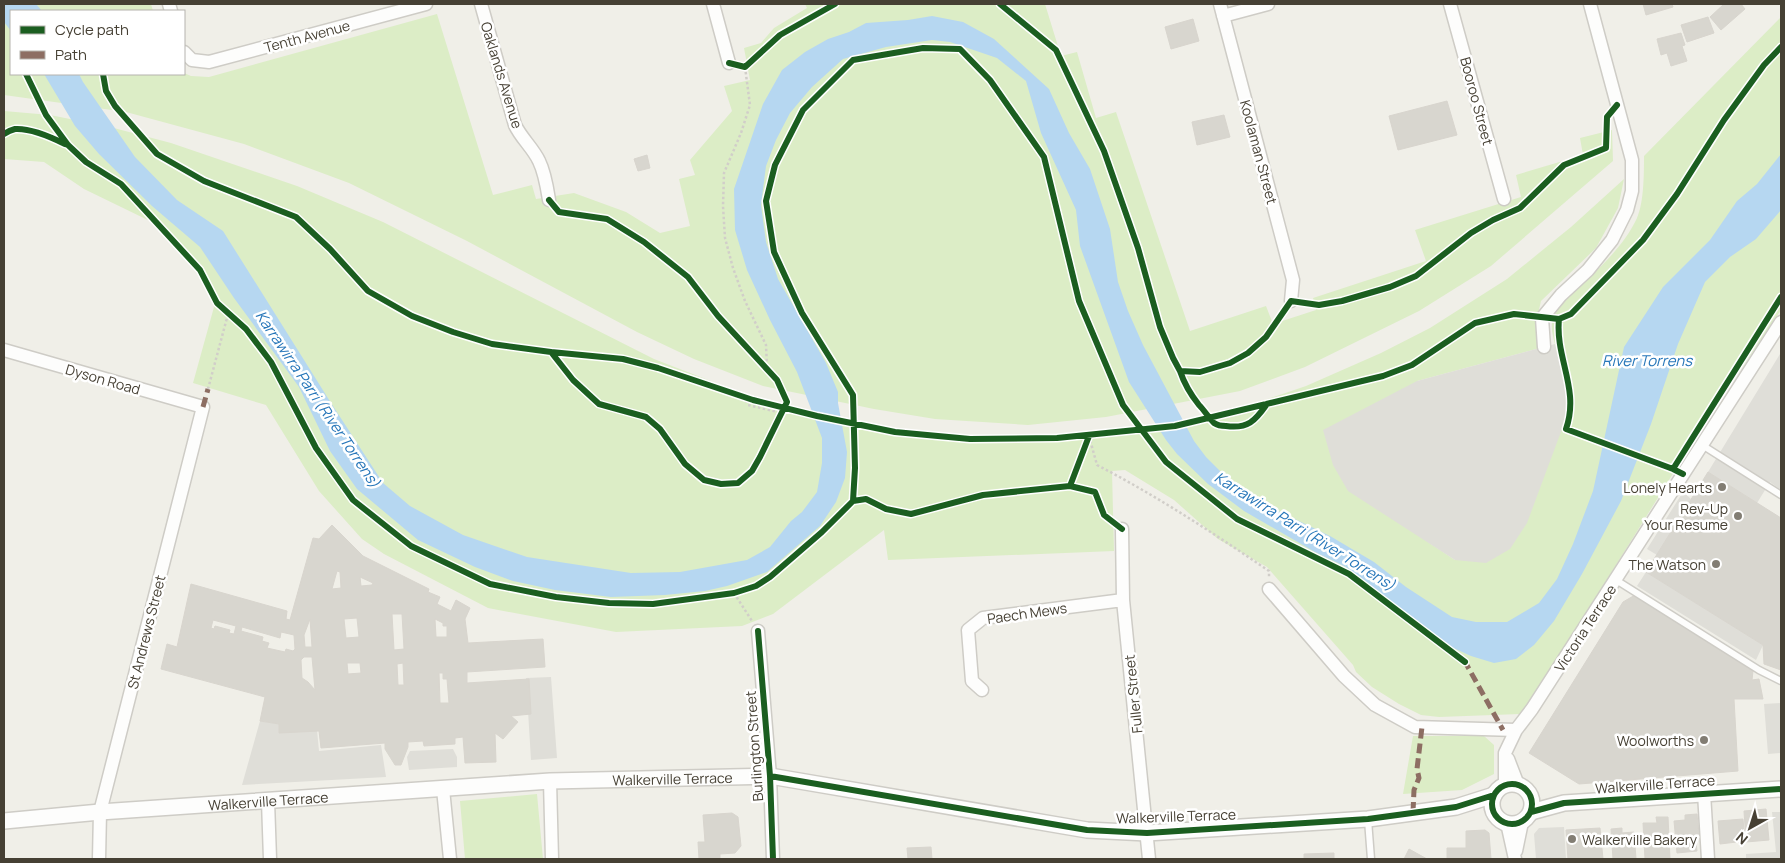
<svg xmlns="http://www.w3.org/2000/svg" width="1785" height="863" viewBox="0 0 1785 863" font-family="Manrope,sans-serif">
	<rect width="100%" height="100%" fill="#f0efe8"/>
	<path fill="#dcedc6" d="M4,4H151L153,11H11V74L184,73L191,76L209,77L437,14L493,195L532,185L536,199L574,193L626,212L660,233L690,226L679,179L695,175L690,160L732,111L724,86L750,80L744,48L761,43L774,28L807,8L805,4H1045L1061,56L1077,52L1096,118L1116,112L1190,331L1266,306L1273,324L1316,310L1313,298L1426,261L1415,230L1521,197L1516,175L1583,155L1580,138L1612,130L1613,161L1491,266L1419,311L1305,367L1240,391L1106,417L1028,425L935,419L874,409L763,386L694,359L637,332L467,241L349,183L244,144L126,112L4,95Z
		M1781,17V310L1702,427L1555,663L1520,714L1439,717L1421,715L1399,704L1372,687L1356,672L1353,665L1267,567L1218,539L1174,500L1125,470L1112,471L1114,551L888,560L884,530L773,614L742,626L616,632L488,608L384,554L362,539L319,491L266,405L193,383L214,307L199,272L156,224L84,189L44,162L4,159V111L50,115L110,127L171,143L297,186L383,222L654,359L752,397L751,401L812,419L900,437L901,431L1021,438L1113,430L1112,436L1184,427L1255,411L1253,404L1306,386L1381,353L1430,328L1507,279L1571,227L1624,179L1618,208L1596,248L1541,301L1536,323L1544,347L1417,381L1419,536L1455,560L1555,344C1552,333 1550,326 1554,314C1560,301 1575,290 1586,281C1605,263 1626,242 1637,218C1644,202 1644,174 1644,156Z
		M1413,736H1484L1494,745V774L1462,790L1403,794Z
		M537,794L543,859H465L460,801Z"/>
	<path fill="#dfded8" d="M1555,344L1569,400L1562,429L1527,523L1510,549L1486,563L1455,560L1348,491L1333,465L1323,430L1417,381Z
		M1780,354L1781,490L1770,482L1757,503L1708,472Z
		M1683,492L1691,499L1657,555L1647,549Z
		M1646,572L1763,645L1756,660L1637,586Z
		M551,677L557,758L531,760L526,678Z
		M1781,703V753L1768,754L1764,704Z
		M260,721L317,730L319,751L381,745L386,777L242,785Z
		M453,749L457,757V767L409,770L407,757L410,751Z
		M1772,812H1781V859H1746V854L1776,852Z
		M1564,827L1566,859H1536L1534,834L1539,828Z"/>
	<path fill="#b6d7f1" d="M4,4H36L42,11H11V31L4,22Z
		M932,16L963,22L994,39L1049,89L1069,133L1090,169L1110,229L1118,282L1128,311L1143,345L1194,441L1206,457L1230,481L1266,505L1330,536L1374,562L1406,587L1452,617L1476,622H1507L1539,603L1557,579L1573,544L1593,491L1624,347L1663,287L1710,240L1737,201L1757,184L1781,154V210L1756,239L1730,257L1705,282L1678,344L1651,424L1621,501L1582,574L1554,621L1534,645L1516,659L1494,663L1471,656L1449,646L1346,567L1315,552L1244,511L1208,484L1177,454L1166,440L1129,382L1080,246L1076,210L1041,133L1026,81L997,58L950,42L932,40L886,47L843,59L812,87L790,113L776,140L766,166L761,205L766,242L778,279L826,363L838,392V403L847,452L845,478L836,502L820,526L767,572L727,586L705,591L665,595L611,597L555,590L513,581L475,567L418,540L357,489L330,451L299,387L234,298L200,247L152,206L99,154L75,126L44,74H79L83,82L135,157L177,200L223,231L331,403L383,483L410,506L463,535L527,557L631,573L680,572L747,560L770,547L791,521L802,512L817,492L822,463V438L797,372L770,320L747,270L735,230L734,189L763,104L782,70L805,52L828,39L849,32L866,23L908,20Z"/>
	<path fill="#d8d6cf" stroke="#d8d5ce" fill-rule="evenodd" d="M1643,4H1672L1673,7L1646,15Z
		M1724,4H1741L1745,9L1721,30L1710,17Z
		M1708,17L1714,33L1687,42L1681,25Z
		M1193,19L1199,41L1171,49L1165,27Z
		M1681,33L1685,45L1682,46L1687,61L1671,66L1667,53L1661,55L1657,39Z
		M1447,101L1457,135L1398,150L1389,116Z
		M1224,115L1230,137L1197,145L1192,122Z
		M647,155L650,168L638,171L634,159Z
		M1708,472L1781,518V670L1764,664L1763,645L1646,572Z
		M332,525L363,556L429,589L428,592L440,597L437,604L451,611L456,600L470,608L465,619L468,643L543,639L545,667L467,672V683L529,679L531,714L511,716L518,722L503,739L495,733L496,762L465,763L463,737L455,738V744L424,746L423,741L408,742V747L401,765H395L385,749V743L321,748L319,731L279,733V724L260,721L265,697L161,669L167,644L177,647L191,584L287,611L286,619L290,620L313,538L319,539ZM337,571L340,572L341,588L332,589ZM360,577L373,583L372,585L361,586ZM392,614H402L404,649L394,650ZM357,618L359,637L346,638L344,619ZM310,619L312,647H305L304,635ZM435,619L443,623V626H447V637H436ZM213,620L236,626L234,634L229,633L230,630L215,626L214,629L211,628ZM242,627L280,638L281,632L294,635L295,649L293,651L286,649L285,652L267,648L269,643L262,641L263,637L241,631ZM304,657H312L315,690L308,682L302,678L301,660ZM347,663H360L361,673L348,674ZM403,663L404,685H398L397,664ZM439,673H443V679H447L449,703H440Z
		M1635,595L1753,671L1752,680L1759,679L1763,699H1734L1738,771L1579,784L1529,753L1623,602Z
		M1766,809L1769,840L1746,842L1744,811Z
		M732,813L738,817L741,846L735,853L720,854V859H699L698,842H705L703,815Z
		M1697,814L1699,834H1695L1697,851L1677,853L1674,821L1685,820V815Z
		M1656,817H1668L1670,859H1645L1643,823H1657Z
		M1743,819L1745,841L1720,844L1718,821Z
		M1600,828L1603,859H1568L1566,830Z
		M1622,828V833L1634,832L1636,859H1613L1611,829Z
		M1485,830L1489,833L1491,859H1447V848H1466V831Z
		M931,847L932,859H908L907,848Z
		M1409,849L1427,859H1404Z
		M1334,853V859H1304V854Z"/>
	<g fill="none" stroke-linecap="round" stroke-linejoin="round">
		<defs>
			<path id="service" d="M1702,445L1781,495
				M1616,580L1759,670L1781,681
				M1368,820L1371,859"/>
			<path id="minor" d="M169,4L171,11
				M481,4L515,125C521,138 533,148 539,161C545,173 547,187 549,200
				M713,4L729,63
				M1220,4L1293,280L1291,301
				M1450,4L1504,199
				M1223,16L1268,4
				M184,52L192,60L209,62L426,4
				M1544,347L1542,318L1561,295L1588,270L1612,240L1627,210L1632,191V160L1590,4
				M4,350L203,407L100,812L99,859
				M1122,529L1123,600L1149,859
				M1269,589L1344,676L1375,705L1415,727L1516,730
				M758,631L770,776L773,859
				M982,690L972,681L968,630L983,618L1123,600
				M1508,759L1518,785
				M550,781L552,859
				M1505,785V753L1516,730L1532,709L1781,322
				M443,789L450,859
				M1704,793L1708,859
				M268,801L270,859
				M1507,823L1515,859
				M1516,851L1522,822"/>
			<g id="tertiary">
				<circle cx="1512" cy="804" r="20"/>
				<path d="M1531,812L1564,803L1781,789"/>
				<path id="s1" d="M4,821L100,812L550,781L770,776L1087,830L1147,833L1368,819L1456,807L1494,795"/>
			</g>
		</defs>
		<use href="#service" stroke="#ceccc6" stroke-width="9"/>
		<use href="#minor" stroke="#ceccc6" stroke-width="15"/>
		<use href="#tertiary" stroke="#ceccc6" stroke-width="18"/>
		<path stroke="#d1cec9" stroke-width="2.5" stroke-dasharray="2.5 2.5" stroke-linecap="butt" d="M745,67L750,105L741,133L724,173L723,206L725,238L733,268L745,301L766,345L767,367
			M208,389L228,314
			M744,396L748,405L782,413
			M1089,436L1097,465C1157,496 1213,533 1269,571V578
			M734,593L752,621"/>
		<use href="#service" stroke="#fdfdfc" stroke-width="6"/>
		<use href="#minor" stroke="#fdfdfc" stroke-width="12"/>
		<use href="#tertiary" stroke="#fdfdfc" stroke-width="15"/>
		<path stroke="#8d6e63" stroke-width="5" stroke-dasharray="10 5" stroke-linecap="butt" d="M203,407L208,389
			M1464,660L1503,730
			M1413,812L1414,790L1419,778L1417,769L1422,727"/>
		<defs>
			<path id="cycleway" d="M1000,4L1056,50L1104,151L1138,248L1160,327L1173,358L1180,371L1200,372L1230,363L1248,353L1266,337L1291,301L1319,305L1342,301L1390,287L1416,276L1471,233L1493,220L1520,208L1564,165L1606,148L1607,117L1617,105
				M729,63L745,67L780,35L835,4
				M26,74L46,115L68,145L86,162L121,184L200,270L217,303L246,329L271,362L316,448L353,500L411,546L490,584L556,597L609,603L653,604L734,593L756,586L770,577L822,532L853,501
				M103,74L106,91L115,106L157,154L204,181L296,217L330,249L368,291L412,316L453,332L492,344L551,352L573,380L599,404L646,417L660,429L685,464L704,480L721,484L738,483L752,471L760,457L787,402L777,380L718,316L688,277L644,242L607,219L559,212L549,200
				M4,134C7,132 11,130 15,129C31,128 51,137 65,144
				M1559,319C1555,358 1580,389 1566,429L1673,469L1683,474
				M551,352L623,359L658,368L753,400L817,416L895,432L970,439L1057,438L1175,426L1383,376L1412,365L1475,323L1514,314L1559,319L1571,314L1643,240L1677,194L1724,120L1764,65L1781,47
				M1180,371C1184,383 1191,395 1199,405C1204,410 1209,418 1214,423C1217,425 1222,426 1226,426C1248,429 1255,421 1267,404
				M1089,436L1070,486L1095,492L1104,515L1122,529
				M1673,469L1781,297
				M853,501L855,468L853,395L802,313L774,252L766,201L775,165L803,110L853,60L923,48L960,49L990,80L1044,157L1079,301L1123,405L1166,462L1237,519L1349,574L1465,662
				M853,501L866,499L886,509L911,514L983,495L1070,486
				M758,631L770,776L773,859
				M770,776L1087,830L1147,833L1368,819L1456,807L1494,795
				M1492 804a20 20 0 1 1 40 0a20 20 0 1 1-40 0Z
				M1531,812L1564,803L1781,789"/>
		</defs>
		<use href="#cycleway" stroke="#fff" stroke-width="9"/>
		<use href="#cycleway" stroke="#1b5e20" stroke-width="6"/>
	</g>
	<g fill="#827d73" stroke="#fff" stroke-width="2">
		<circle cx="1722" cy="487" r="5"/>
		<circle cx="1738" cy="516" r="5"/>
		<circle cx="1716" cy="564" r="5"/>
		<circle cx="1704" cy="740" r="5"/>
		<circle cx="1572" cy="839" r="5"/>
	</g>
	<g text-anchor="middle" dominant-baseline="central" stroke-width="5" stroke-linejoin="round" paint-order="stroke">
		<g font-size="14" fill="#464034" stroke="#fff">
			<text transform="translate(307 36) rotate(-15)">Tenth Avenue</text>
			<text transform="translate(502 75) rotate(73)">Oaklands Avenue</text>
			<text transform="translate(1477 101) rotate(75)">Booroo Street</text>
			<text transform="translate(1259 152) rotate(75)">Koolaman Street</text>
			<text transform="translate(103 379) rotate(16)">Dyson Road</text>
			<text transform="translate(1027 613) rotate(-8)">Paech Mews</text>
			<text transform="translate(1585 628) rotate(-57)">Victoria Terrace</text>
			<text transform="translate(146 632) rotate(-76)">St Andrews Street</text>
			<text transform="translate(1133 694) rotate(-96)">Fuller Street</text>
			<text transform="translate(754 746) rotate(-94)">Burlington Street</text>
			<text stroke="none"><textPath href="#s1" startOffset="670">Walkerville Terrace</textPath></text>
			<text transform="translate(1655 784) rotate(-4)">Walkerville Terrace</text>
			<text stroke="none"><textPath href="#s1" startOffset="265">Walkerville Terrace</textPath></text>
			<text transform="translate(1176 816) rotate(-2)">Walkerville Terrace</text>
		</g>
		<g font-size="14" fill="#464034" stroke="#fff" text-anchor="end">
			<text x="1712" y="487">Lonely Hearts</text>
			<text x="1728" y="508">Rev-Up<tspan x="1728" dy="16">Your Resume</tspan></text>
			<text x="1706" y="564">The Watson</text>
			<text x="1694" y="740">Woolworths</text>
			<text x="1582" y="839" text-anchor="start">Walkerville Bakery</text>
		</g>
		<g font-size="15" font-style="italic" fill="#2676b9" stroke="#fff">
			<text x="1647" y="360">River Torrens</text>
			<text transform="translate(318 399) rotate(56)">Karrawirra Parri (River Torrens)</text>
			<text transform="translate(1305 531) rotate(32)">Karrawirra Parri (River Torrens)</text>
		</g>
	</g>
	<rect width="1785" height="863" fill="none" stroke="#464034" stroke-width="10"/>
	<rect x="10" y="10" width="175" height="65" fill="#ffffff" stroke="#b5b3ae"/>
	<rect x="20" y="26" width="25" height="8" fill="#1b5e20" stroke="#b5b3ae"/>
	<text x="55" y="35" font-size="15" fill="#464034">Cycle path</text>
	<rect x="20" y="51" width="25" height="8" fill="#8d6e63" stroke="#b5b3ae"/>
	<text x="55" y="60" font-size="15" fill="#464034">Path</text>
	<g transform="translate(1750 828) rotate(219)" stroke="#ffffff" stroke-width="4" paint-order="stroke">
	<path d="M0-4L9 19L0 12L-9 19Z" fill="#464034"/>
	<text y="-8" font-size="14" font-weight="bold" text-anchor="middle" fill="#464034">N</text>
	</g>
</svg>
